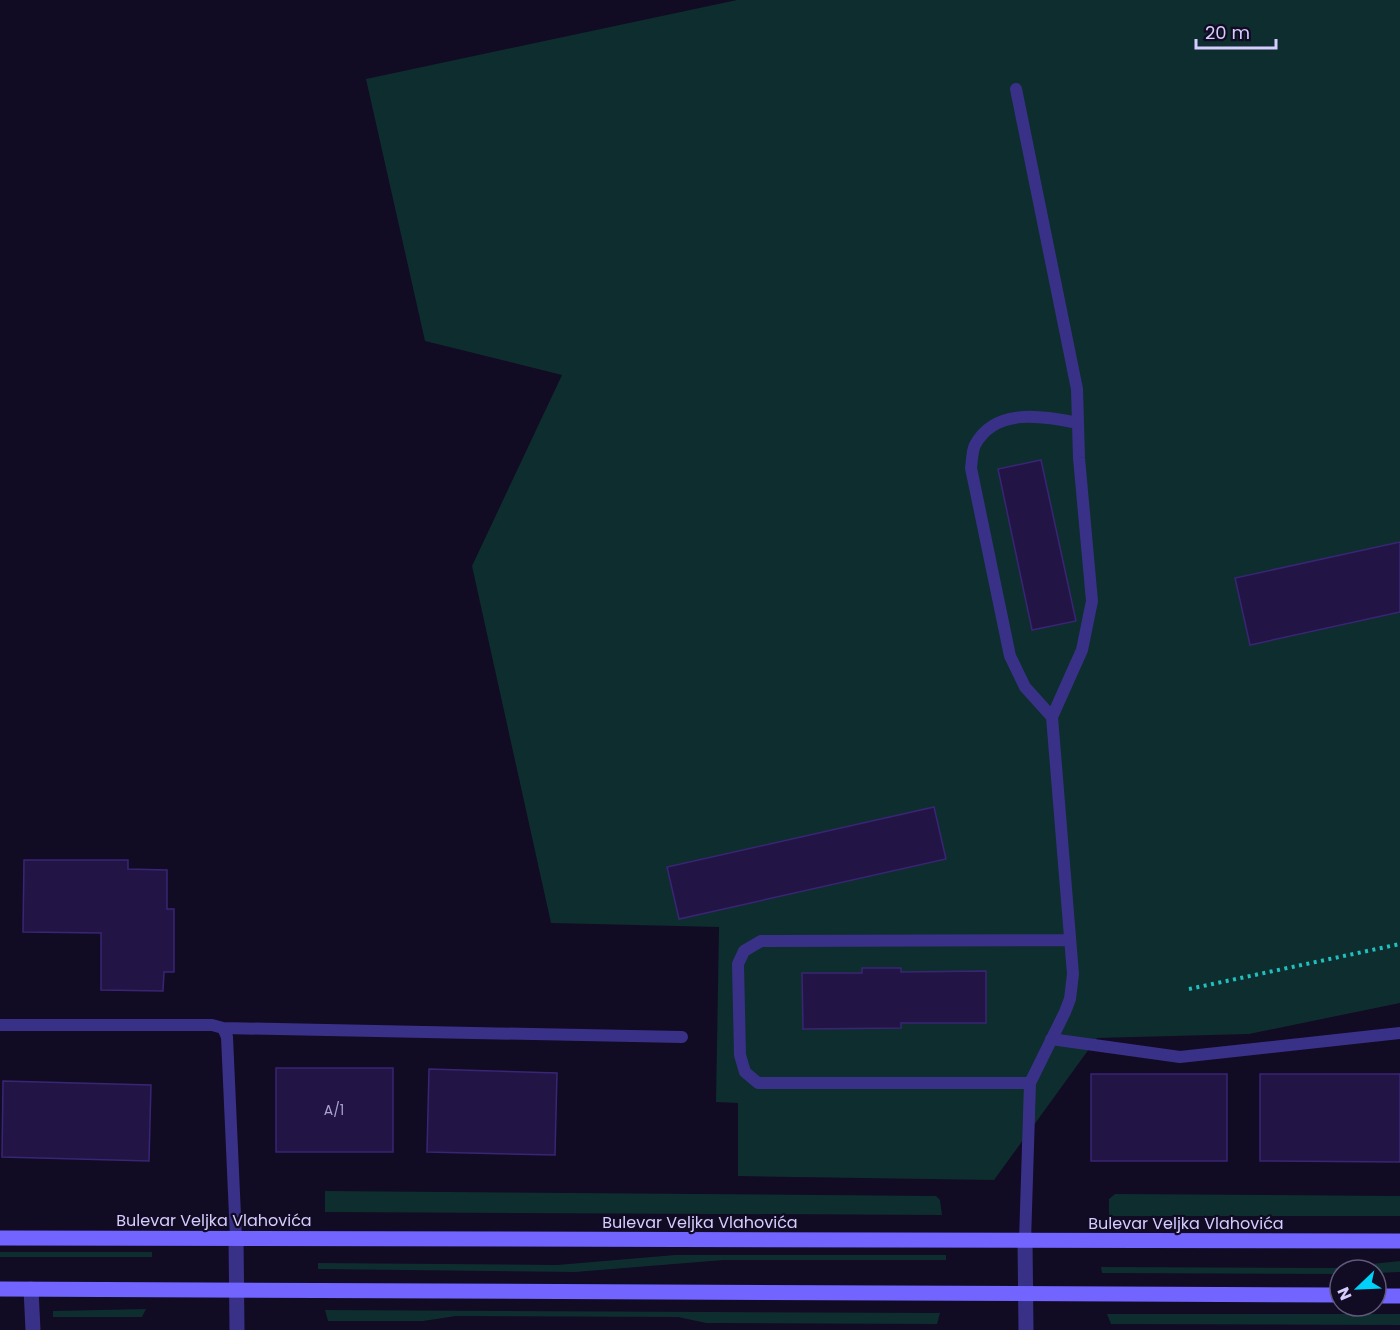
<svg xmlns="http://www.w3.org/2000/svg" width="1400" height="1330" viewBox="0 0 1400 1330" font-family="Poppins,sans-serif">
	<rect width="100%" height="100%" fill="#110b23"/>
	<path fill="#0e2d2e" d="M737,0H1400V1003L1249,1034L1097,1038L994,1180L738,1176V1103L716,1102L719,927L551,923L472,566L562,375L425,341L366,79Z
		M325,1191L936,1196L940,1200L942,1215L325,1212Z
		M1115,1194L1400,1196V1216H1109V1199Z
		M0,1252H152V1257H0Z
		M675,1255H946V1260H724L575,1272L318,1269V1263L557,1265Z
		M1400,1261V1272L1376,1273V1270H1340V1274L1102,1273L1101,1267L1334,1268Z
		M146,1309L142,1317H53V1311Z
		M325,1310L940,1313L937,1324L706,1323L678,1317L456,1316L423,1321H328Z
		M1107,1314H1400V1325L1111,1324Z"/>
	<path fill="#221546" stroke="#392575" stroke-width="1.5" d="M1041,460L1076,621L1032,630L998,469Z
		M1400,542V612L1250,645L1235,578Z
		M934,807L946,859L679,919L667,867Z
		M24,860H128V869L167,870V909H174V972H164L163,991L101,990V933L23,932Z
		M862,968H901V972L986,971V1023H901V1028L803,1029L802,973H862Z
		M276,1068H393V1152H276Z
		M429,1069L557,1073L555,1155L427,1152Z
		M1091,1074H1227V1161H1091Z
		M1260,1074H1400V1162L1260,1161Z
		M3,1081L151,1085L149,1161L2,1157Z"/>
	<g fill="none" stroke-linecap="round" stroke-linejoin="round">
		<path stroke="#21c0bf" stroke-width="4" stroke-dasharray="3 4.5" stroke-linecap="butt" d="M1189,989L1400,944"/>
		<path stroke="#393187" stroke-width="12" d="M1016,89L1077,389L1079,458L1092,601L1082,650L1052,717L1073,974L1070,999L1065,1012L1030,1083L1025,1241
			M1052,717L1025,687L1010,656L971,468C972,461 972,451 975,445C995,407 1044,416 1078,423
			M0,1025H212L223,1028L227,1037L236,1238
			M223,1028L682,1037
			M1051,1039L1180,1057L1400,1033
			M1030,1083H758L745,1072L740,1055L738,964L744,951L761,941L1070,940"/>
		<path stroke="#393187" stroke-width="15" d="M236,1238L237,1330
			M1025,1241L1026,1330
			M31,1289L33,1330"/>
		<path stroke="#7164ff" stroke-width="15" d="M0,1238L1400,1241
			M0,1289L1340,1295
			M1376,1296H1400"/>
	</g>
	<g text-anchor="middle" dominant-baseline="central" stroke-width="4.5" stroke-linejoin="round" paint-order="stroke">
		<g font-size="14" fill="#a99fd1">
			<text x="334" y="1110">A/1</text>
		</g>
		<g font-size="16" fill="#d6cdff" stroke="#110b23">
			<text x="214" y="1220">Bulevar Veljka Vlahovića</text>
			<text x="700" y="1222">Bulevar Veljka Vlahovića</text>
			<text x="1186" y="1223">Bulevar Veljka Vlahovića</text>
		</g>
	</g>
	<g transform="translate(1358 1288) rotate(247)"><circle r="28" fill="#110b23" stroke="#60597b" stroke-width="1.5"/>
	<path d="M0-4.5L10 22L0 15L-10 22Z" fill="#00d1f8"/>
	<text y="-9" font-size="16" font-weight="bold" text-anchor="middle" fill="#d6cdff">N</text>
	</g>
	<path d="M1196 39v9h80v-9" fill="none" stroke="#d6cdff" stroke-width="3"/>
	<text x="1205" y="39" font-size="18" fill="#d6cdff" stroke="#110b23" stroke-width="4.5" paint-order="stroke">20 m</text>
</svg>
